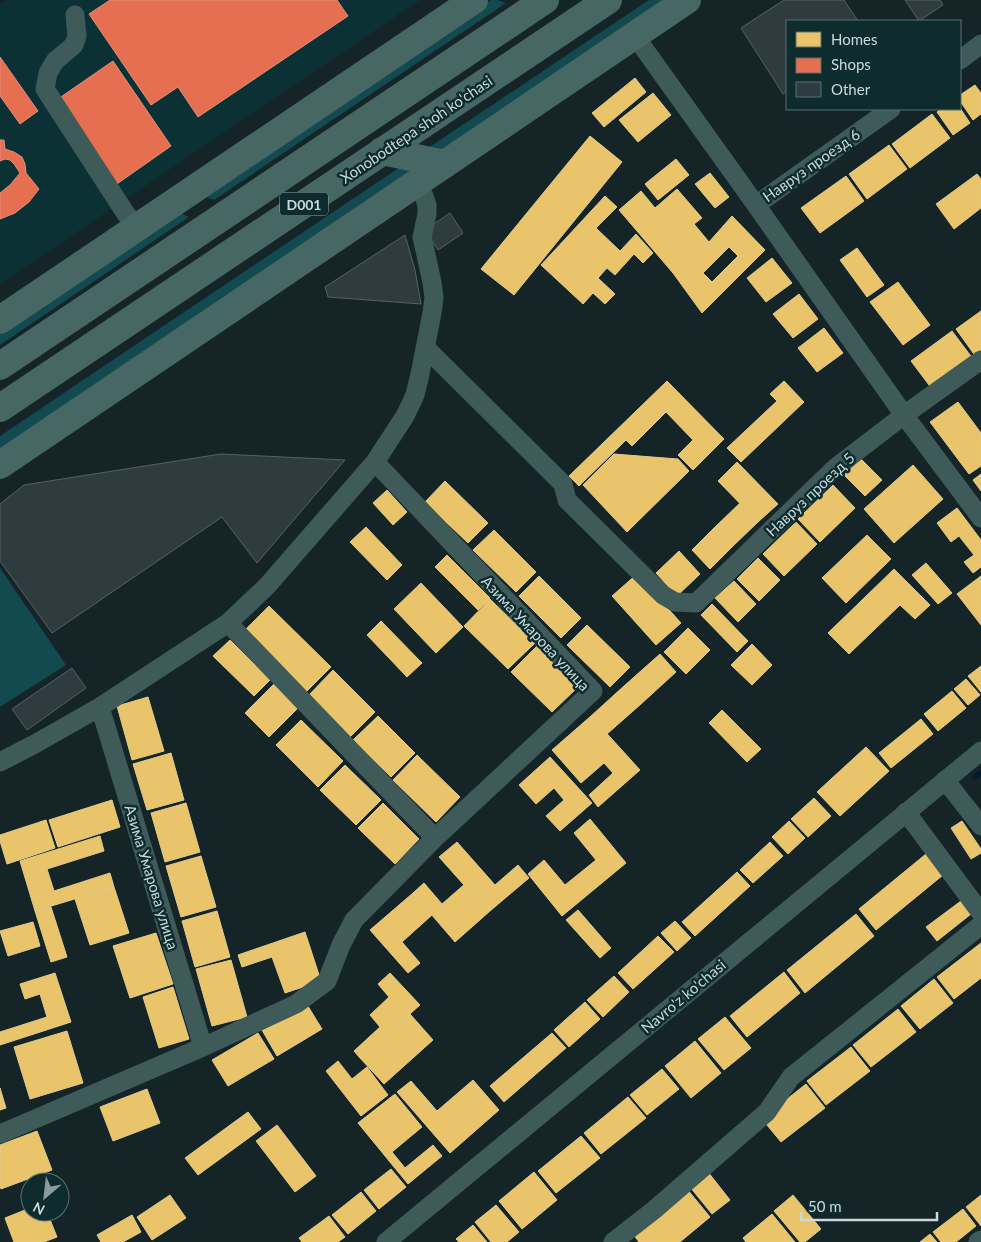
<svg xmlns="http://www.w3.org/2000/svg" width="981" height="1242" viewBox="0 0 981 1242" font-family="Lato,sans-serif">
	<rect width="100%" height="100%" fill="#152527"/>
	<path fill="#0b3135" d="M7,0H420L0,284V3Z"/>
	<path fill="#124a4f" d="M491,0H497L506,3L214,200L200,195Z
		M649,0H671L440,155L428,148Z
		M403,165L417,171L0,451V436Z
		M177,212L189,217L0,345V331Z
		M0,568L66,665L0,707Z"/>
	<path fill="#e9c46a" stroke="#e0cb8c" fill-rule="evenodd" d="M635,78L646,92L604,127L592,113Z
		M975,85L981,93V114L973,120L960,101V95Z
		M653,93L671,115L638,142L619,120Z
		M960,108L970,123L953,135L937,112L941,109Z
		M932,114L950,138L910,168L892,144Z
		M590,136L622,162L514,295L481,269Z
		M889,145L907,169L867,199L849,174Z
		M676,159L689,175L658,200L645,184Z
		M710,173L729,197L715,208L695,184Z
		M977,174L981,179V208L954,229L936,204Z
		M846,176L864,201L820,233L801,208Z
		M677,189L702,218L694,224L709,242L673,273L619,210L641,191L655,208Z
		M605,196L617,207L596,228L620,251L636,234L653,253L643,263L634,254L615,275L607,268L598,278L615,294L605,304L593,293L583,304L541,265Z
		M732,216L765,250L702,313L673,273L709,242ZM729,247L738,256L712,282L703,273Z
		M857,248L884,285L867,297L840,260Z
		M772,258L792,283L766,302L747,278Z
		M898,282L930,325L903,345L870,302Z
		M799,294L818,319L793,338L773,314Z
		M981,311V353L976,357L956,329Z
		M824,328L843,353L817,372L798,348Z
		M952,331L973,359L932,389L911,361Z
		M667,381L724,439L693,470L678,455L693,440L666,412L632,446L626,440L579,486L569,476Z
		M784,381L804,402L741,462L727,448L777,401L770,394Z
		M958,402L981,433V466L969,474L930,422Z
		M614,454L678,459L689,471L627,532L583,485Z
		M861,459L882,480L865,496L844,475Z
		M737,462L778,504L758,522L718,481Z
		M913,465L943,499L894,543L864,509Z
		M981,474V491L973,480Z
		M445,481L488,523L468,543L425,502Z
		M833,485L855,508L820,542L798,519Z
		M387,490L407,512L393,525L373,503Z
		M740,503L758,522L732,547L714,528Z
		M957,508L981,540V567L973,573L964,562L974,555L959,536L951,542L937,523Z
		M796,522L817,544L784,576L763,554Z
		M366,527L402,565L387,580L350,542Z
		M714,528L732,547L710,569L692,550Z
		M494,530L536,572L516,592L473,550Z
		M867,535L891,559L846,603L822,578Z
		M679,551L700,574L677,596L656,573Z
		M447,555L490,598L478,610L435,567Z
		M758,558L780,580L759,601L737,579Z
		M926,563L952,593L938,604L912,575Z
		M894,569L930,605L915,619L900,605L849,654L828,633Z
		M637,574L681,623L656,645L612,596Z
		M539,576L581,618L561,638L519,596Z
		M981,576V625L957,594Z
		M734,581L756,604L738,622L715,598Z
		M421,583L463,627L436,653L394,609Z
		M490,599L535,643L508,669L464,626Z
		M712,604L748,641L737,652L701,615Z
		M269,606L331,667L306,692L244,631Z
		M381,621L422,663L407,677L367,635Z
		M587,625L630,667L610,687L567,645Z
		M688,628L710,650L686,674L664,652Z
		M230,640L270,680L254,696L213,656Z
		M752,644L772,665L752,685L731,665Z
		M537,646L578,687L552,712L511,672Z
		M660,654L676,672L641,704L624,686Z
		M981,666V692L968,676Z
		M333,670L375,712L350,737L308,696Z
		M966,679L980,695L968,705L954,689Z
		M274,684L298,708L269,737L245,713Z
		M624,686L641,704L607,734L591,716Z
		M952,691L966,708L938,731L924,714Z
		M148,697L164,751L132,760L117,706Z
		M722,710L761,749L747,762L709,723Z
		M378,716L415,753L391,777L353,740Z
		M591,716L640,770L598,807L589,795L613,773L604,763L581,783L552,750Z
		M921,719L933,734L891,768L879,753Z
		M301,720L343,761L318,787L276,745Z
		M866,747L889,771L840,816L817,792Z
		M171,753L184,800L147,810L133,764Z
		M417,755L460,797L436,822L393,780Z
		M550,757L592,803L560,831L546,816L564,800L554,788L536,804L519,785Z
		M345,765L381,800L356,825L320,790Z
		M814,798L831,816L808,837L791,819Z
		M112,800L120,827L58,847L49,820Z
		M186,803L200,852L165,862L151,813Z
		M383,803L419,839L395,864L358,828Z
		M590,819L626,863L562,916L528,874L544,860L565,885L596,860L574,833Z
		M46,820L55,848L7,864L0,841V835Z
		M789,821L805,838L788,854L772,837Z
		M962,821L981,849V853L971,859L951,828Z
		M100,836L104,851L47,869L54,891L110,873L114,887L35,911L20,861Z
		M457,842L495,885L518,865L529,878L490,911L466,883L464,885L439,857Z
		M770,842L783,856L753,883L740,870Z
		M926,854L943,875L876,930L859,909Z
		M201,856L216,907L181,917L166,866Z
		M737,872L750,886L695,936L682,922Z
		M424,883L442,904L466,883L490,911L455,942L413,893Z
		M114,887L129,933L90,945L75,899Z
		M413,893L432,915L402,942L420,963L408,973L370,930Z
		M961,901L971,914L937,941L926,927Z
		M51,907L67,957L51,962L35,911Z
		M578,910L611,948L600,958L566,920Z
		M217,911L230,957L195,967L182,921Z
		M856,914L874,936L805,993L787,970Z
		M675,921L691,938L677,951L661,933Z
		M33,922L40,946L8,956L0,931Z
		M305,932L321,981L285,993L272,957L242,967L238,955Z
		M156,933L173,984L130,998L113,946Z
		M658,936L674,952L633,989L618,973Z
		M981,943V978L954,999L937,977Z
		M231,960L247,1017L212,1026L196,969Z
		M784,972L800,993L747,1037L730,1016Z
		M55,973L71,1022L0,1045V1032L47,1017L40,994L25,999L20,984Z
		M390,973L420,1005L360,1058L354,1051L380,1027L370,1015L389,997L378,984Z
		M614,976L629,992L603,1017L587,1000Z
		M934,979L953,1003L920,1029L901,1006Z
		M173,987L189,1039L159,1048L143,997Z
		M585,1002L600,1019L569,1047L554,1030Z
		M306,1003L322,1029L277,1056L262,1030Z
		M898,1009L916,1032L871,1067L853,1045Z
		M410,1014L433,1040L384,1084L360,1058Z
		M725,1017L751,1048L724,1070L698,1039Z
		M67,1031L83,1083L30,1099L14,1047Z
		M258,1033L274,1059L228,1086L212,1060Z
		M552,1033L566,1048L504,1102L490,1086Z
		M695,1041L721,1073L691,1098L665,1066Z
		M851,1047L870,1071L826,1105L807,1081Z
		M338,1061L352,1079L367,1067L388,1095L361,1116L326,1071Z
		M662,1069L679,1089L647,1115L630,1095Z
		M473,1080L499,1110L450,1153L397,1092L411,1081L437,1111Z
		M806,1084L825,1108L781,1142L762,1119Z
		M0,1088L6,1108L0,1110Z
		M147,1089L160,1123L113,1141L100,1107Z
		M395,1094L422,1127L392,1152L405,1168L433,1145L442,1156L408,1184L358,1123Z
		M628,1097L646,1118L601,1154L584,1133Z
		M248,1112L261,1129L198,1175L185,1158Z
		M277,1125L316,1176L295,1192L256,1141Z
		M37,1131L52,1170L1,1189L0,1186V1145Z
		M581,1136L600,1158L556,1193L538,1171Z
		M391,1169L406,1187L379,1209L364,1190Z
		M534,1172L557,1200L522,1229L499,1201Z
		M708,1172L730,1200L712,1214L690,1187Z
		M687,1189L710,1217L680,1242H639L633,1234Z
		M361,1192L376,1211L348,1234L332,1215Z
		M170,1195L186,1218L152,1240L137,1217Z
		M793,1195L821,1229L805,1242H800L774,1211Z
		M981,1195V1226L966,1207Z
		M496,1205L519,1232L507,1242H491L475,1222Z
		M30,1208V1212H47L57,1237L44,1242H14L5,1218Z
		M963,1209L976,1226L956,1242H941L933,1232Z
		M772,1214L795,1242H746L743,1238Z
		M132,1215L141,1232L123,1242H101L97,1235Z
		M329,1216L345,1237L338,1242H302L299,1238Z
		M473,1225L487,1242H459L456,1239Z
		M930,1234L937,1242H920Z"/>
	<path fill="#e76f51" stroke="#de8f7b" d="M110,0H337L348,16L198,117L178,87L151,105L89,14Z
		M0,57L38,111L20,124L0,96Z
		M113,61L171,146L114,186L55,101Z
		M0,140H4L5,149L14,152L22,157L25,164L26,173L39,189L29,202L15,213L0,219V193L10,185L20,173L14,164L10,160L5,159L0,161Z"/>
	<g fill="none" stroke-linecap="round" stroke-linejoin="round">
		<path stroke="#021b2c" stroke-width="5.5" d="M975,777L981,772"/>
	</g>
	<path fill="#2f3c3f" stroke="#556265" d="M784,0H844L858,21H787V91L783,94L741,28Z
		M905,0H940L943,5L919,21Z
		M450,213L463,233L438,250L425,230Z
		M405,235L415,270L421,304L328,297L325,287Z
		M221,454L345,460L257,563L222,517L52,633L0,561V504L24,485Z
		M72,668L86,688L27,730L12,709Z"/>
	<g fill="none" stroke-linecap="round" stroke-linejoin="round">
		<path stroke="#3e5a59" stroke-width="19" d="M75,15L77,36L74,45L55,61L48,73L45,89L126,214L137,227
			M635,36L756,205L904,415L981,518
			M960,60L981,44
			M756,205L891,109
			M425,347L563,484L567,500L663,595L675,602L696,603L835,468L904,415L981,360
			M228,623L435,838
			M100,707L203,1047
			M0,762L33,745L100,707L228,623L267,586L375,462L405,416L415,395L420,374L432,313L434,298L432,282L422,237L427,214V205L424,196L416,184
			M945,780L981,826
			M906,812L981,913
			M0,1134L203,1047L296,1004L327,981L341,945L354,920L435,838L593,691L375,462
			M386,1242L981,751
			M613,1242L654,1210L767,1112L791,1077L981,925
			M978,1242L981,1240"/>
		<path stroke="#466764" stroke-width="28" d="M382,151L445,164
			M0,320L474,0
			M0,366L545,0
			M0,408L608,0
			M0,465L687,0"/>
	</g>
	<g text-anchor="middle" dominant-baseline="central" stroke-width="5" stroke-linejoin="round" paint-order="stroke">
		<rect fill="#0e2b2e" stroke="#92a6a8" stroke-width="1" x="280" y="192.5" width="48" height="23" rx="4"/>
		<g font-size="14" font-weight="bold" fill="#cadadc">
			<text x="304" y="204">D001</text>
		</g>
		<g font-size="15" fill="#cadadc" stroke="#0e2b2e">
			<text transform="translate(416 129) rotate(-34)">Xonobodtepa shoh ko'chasi</text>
			<text transform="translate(811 165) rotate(-35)">Навруз проезд 6</text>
			<text transform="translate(810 494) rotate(-43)">Навруз проезд 5</text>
			<text transform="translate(536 633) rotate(47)">Азима Умарова улица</text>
			<text transform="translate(152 877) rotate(73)">Азима Умарова улица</text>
			<text transform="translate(683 996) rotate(-40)">Navro'z ko'chasi</text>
		</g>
	</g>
	<rect x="786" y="20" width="175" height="90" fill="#0e2b2e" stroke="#597174"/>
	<rect x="796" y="32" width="25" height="15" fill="#e9c46a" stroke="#597174"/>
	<text x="831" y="45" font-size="15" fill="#cadadc">Homes</text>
	<rect x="796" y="58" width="25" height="15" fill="#e76f51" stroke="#597174"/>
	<text x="831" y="70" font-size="15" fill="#cadadc">Shops</text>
	<rect x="796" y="82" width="25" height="15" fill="#2f3c3f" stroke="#597174"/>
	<text x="831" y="95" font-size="15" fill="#cadadc">Other</text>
	<g transform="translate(45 1197) rotate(208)"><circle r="24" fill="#0e2b2e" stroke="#597174"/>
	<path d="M0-4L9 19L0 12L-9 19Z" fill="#8b9b9d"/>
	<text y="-8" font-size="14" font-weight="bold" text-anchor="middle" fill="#cadadc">N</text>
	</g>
	<path d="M801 1212v8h136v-8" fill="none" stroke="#cadadc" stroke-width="2.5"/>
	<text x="808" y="1212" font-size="15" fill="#cadadc" stroke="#0e2b2e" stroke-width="4" paint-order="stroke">50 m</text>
</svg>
